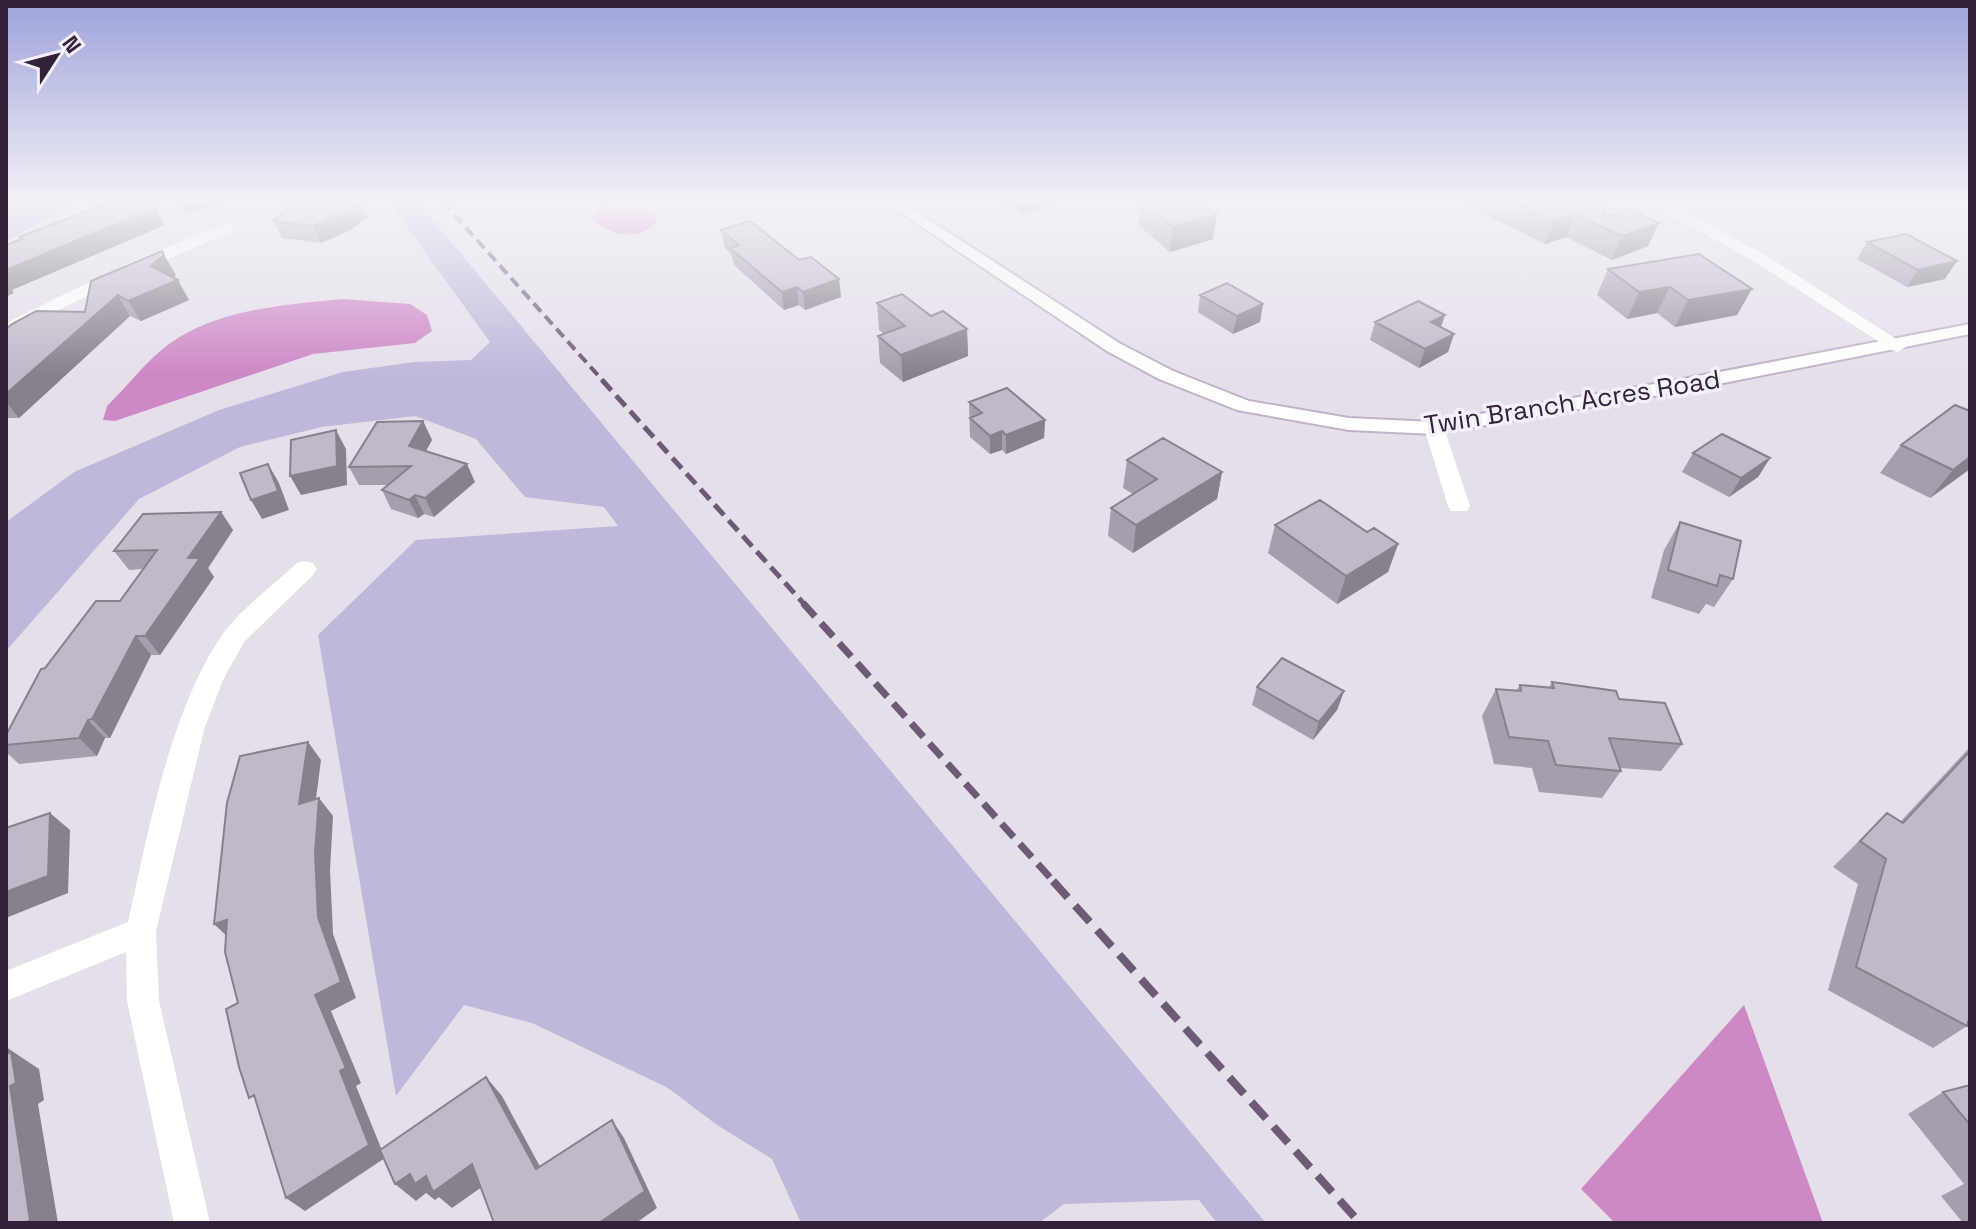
<svg xmlns="http://www.w3.org/2000/svg" width="1976" height="1229" viewBox="0 0 1976 1229" font-family="'Space Grotesk',sans-serif">
	<rect width="100%" height="100%" fill="#e5dfea"/>
	<path fill="#c0b8db" d="M18,202H77L6,241V204Z
		M389,202H418L1266,1223H1217L1199,1200L1064,1204L1039,1223H801L772,1159L717,1125L668,1088L532,1023L464,1005L396,1096L318,635L416,540L618,526L604,507L525,497L476,439L415,416L322,427L240,447L139,499L6,651V522L74,472L219,410L343,372L414,362L471,360L490,342Z"/>
	<path fill="#ce88c6" d="M602,207L645,211L657,216V221C644,242 603,236 592,217Z
		M342,299L410,304L427,315L432,331L415,343L313,354L115,421L103,420L107,406C127,387 146,361 169,344C217,309 284,305 342,299Z
		M1744,1005L1823,1223H1615L1581,1189Z"/>
	<g fill="none" stroke-linecap="round" stroke-linejoin="round">
		<defs>
			<path id="secondary" d="M885,202H902L1119,343L1173,371L1249,401L1349,418L1434,422L1683,379L1970,324V334L1683,391L1434,434L1349,430L1237,410L1159,379L1107,351Z"/>
		</defs>
		<use href="#secondary" stroke="#c0b3c9" stroke-width="4"/>
		<path fill="#fff" fill-rule="evenodd" d="M1647,202H1666L1764,254L1907,346L1898,352L1892,350L1752,260Z
			M227,223L235,228L233,231L138,272L6,335V323L126,264Z
			M1434,422L1444,428L1470,506L1467,511H1451L1448,506L1424,428Z
			M305,561L313,563L317,569L313,575L244,642L223,680L204,730L156,931L159,1001L210,1223H174L127,1001L126,952L6,1001V971L128,922C148,832 171,706 225,631C244,606 274,585 297,563Z"/>
		<use href="#secondary" fill="#fff" fill-rule="evenodd"/>
		<path stroke="#6d5b75" stroke-width="4" stroke-dasharray="11 6" stroke-linecap="butt" d="M443,202L604,382"/>
		<path stroke="#6d5b75" stroke-width="5" stroke-dasharray="14 7" stroke-linecap="butt" d="M602,380L805,605"/>
		<path stroke="#6d5b75" stroke-width="7" stroke-dasharray="18 9" stroke-linecap="butt" d="M803,603L1055,883"/>
		<path stroke="#6d5b75" stroke-width="8" stroke-dasharray="22 11" stroke-linecap="butt" d="M1053,881L1360,1223"/>
	</g>
	<path fill="#a69eac" d="M174,202H224L185,213Z
		M281,202H360L367,217L350,230L321,243L282,238L273,221L287,212Z
		M1001,202H1059L1022,214Z
		M1141,202H1196L1217,214L1213,239L1170,252L1138,225Z
		M1461,202H1600L1605,216L1648,246L1612,260L1566,237L1545,244Z
		M721,230L841,297L805,310L799,305L784,310L734,265L731,254L725,248Z
		M1867,242L1945,279L1907,287L1857,259Z
		M1699,254L1737,315L1675,327L1657,313L1627,319L1597,295L1608,269Z
		M176,275L173,277L189,300L141,321L130,316L19,418H6V329L85,312L91,281Z
		M1200,295L1260,322L1233,334L1198,312Z
		M877,303L931,316L967,329L968,356L903,382L880,363L878,336L884,334L879,330Z
		M1375,322L1441,327L1454,334L1448,352L1419,368L1370,340Z
		M969,402L1045,420L1044,438L1006,454L1002,450L990,454L970,437Z
		M423,421L432,440L426,451L475,482L434,517L424,514L418,518L391,509L382,490L387,485H359L349,467Z
		M1901,445L1970,469L1930,498L1880,473Z
		M1693,453L1770,458L1758,477L1729,497L1682,472Z
		M1127,460L1222,472L1217,499L1133,553L1108,536L1111,508L1133,494L1123,488Z
		M221,512L233,530L208,568L214,577L160,655H151L110,738H105L97,756L19,764L6,752V745L45,668L120,601L143,569L129,570L114,551Z
		M1680,522L1733,579L1714,607L1706,604L1699,614L1651,598L1664,550Z
		M1275,525L1367,532L1398,544L1388,572L1337,604L1268,553Z
		M1552,682L1619,699L1682,744L1661,771L1620,768L1621,771L1602,798L1539,792L1532,768L1494,764L1482,716L1496,689L1516,691L1520,685L1549,687Z
		M1257,687L1344,691L1337,710L1313,740L1252,705Z
		M1970,747V1015L1967,1026L1933,1048L1828,990L1858,884L1833,867L1887,813L1901,821Z
		M1970,1085V1223H1963L1941,1196L1964,1184L1908,1114L1943,1092Z"/>
	<path fill="#87818c" d="M178,202H224L185,213Z
		M358,202H360L367,217L350,230L321,243L313,226Z
		M1023,202H1059L1022,214Z
		M155,208L165,225L12,290L14,293L6,297V270Z
		M1217,214L1213,239L1170,252L1173,227Z
		M1575,214L1566,237L1545,244L1554,221Z
		M1659,223L1648,246L1612,260L1622,236Z
		M164,255L176,275L164,286L178,280L189,300L141,321L128,301L151,266Z
		M1957,261L1945,279L1907,287L1918,270Z
		M839,279L841,297L805,310L803,292Z
		M797,287L799,305L784,310L782,292Z
		M1670,287L1657,313L1627,319L1639,292Z
		M1752,289L1737,315L1675,327L1688,300Z
		M118,295L130,316L19,418L6,402V394Z
		M1263,304L1260,322L1233,334L1237,316Z
		M1445,315L1439,333L1431,322Z
		M967,329L968,356L903,382L901,355Z
		M1454,334L1448,352L1419,368L1425,349Z
		M1045,420L1044,438L1006,454V435Z
		M423,421L432,440L418,465L409,446Z
		M336,430L346,449L347,485L301,495L290,476Z
		M1002,431V450L990,454V436Z
		M1970,457V469L1930,498L1953,470Z
		M1770,458L1758,477L1729,497L1741,478Z
		M268,464L279,483L289,510L262,519L251,500Z
		M467,464L475,482L434,517L425,498Z
		M1222,472L1217,499L1133,553L1136,525Z
		M415,495L424,514L418,518L409,500Z
		M221,512L233,530L208,568L214,577L160,655L145,636L188,558Z
		M1398,544L1388,572L1337,604L1346,576Z
		M136,636L151,655L110,738L92,719Z
		M1344,691L1337,710L1313,740L1319,722Z
		M88,720L105,738L97,756L79,738Z
		M308,742L321,760L313,822L299,804Z
		M319,798L333,816L330,870L333,934L356,998L331,1011L361,1083L356,1086L385,1158L305,1211L286,1198L340,1071L315,995L318,917L315,853Z
		M50,813L70,830L68,893L6,918V892Z
		M227,920L232,941L214,924Z
		M6,1047L39,1069L44,1100L38,1104L58,1223H25L6,1061Z
		M486,1077L502,1096L551,1187L536,1169Z
		M612,1120L624,1138L657,1208L636,1223H599Z
		M472,1164L489,1182L452,1208L439,1197L435,1200L426,1193L416,1201L395,1184L410,1174L426,1176Z"/>
	<path fill="#c1b8c8" stroke="#87818c" stroke-width="2" d="M111,202H140L155,208L6,270V245L22,239L19,237Z
		M283,202H358L342,213L313,226L273,221L288,210Z
		M1142,202H1196L1217,214L1173,227Z
		M1514,202H1600L1605,216L1631,210L1659,223L1622,236L1575,214L1554,221Z
		M750,221L799,260L811,257L839,279L803,292L797,287L782,292L730,248L739,245L721,230Z
		M1906,234L1957,261L1918,270L1867,242Z
		M162,251L164,255L151,266L178,280L128,301L118,295L6,394V329L12,324L36,311L85,312L91,281Z
		M1699,254L1752,289L1688,300L1670,287L1639,292L1608,269Z
		M1227,283L1263,304L1237,316L1200,295Z
		M902,294L931,316L943,311L967,329L901,355L878,336L905,326L877,303Z
		M1418,301L1445,315L1431,322L1454,334L1425,349L1375,322Z
		M1007,388L1045,420L1006,435L1002,431L990,436L970,418L982,413L969,402Z
		M1955,405L1970,411V457L1953,470L1901,445Z
		M423,421L409,446L467,464L425,498L415,495L409,500L382,490L411,466L349,467L377,422Z
		M336,430L337,466L290,476L291,440Z
		M1722,434L1770,458L1741,478L1693,453Z
		M1163,438L1222,472L1136,525L1111,508L1157,479L1127,460Z
		M268,464L278,491L251,500L240,473Z
		M1320,500L1367,532L1374,528L1398,544L1346,576L1275,525Z
		M221,512L188,558H200L145,636H136L92,719L88,720L79,738L6,745V735L41,669L45,668L96,601H120L157,550L114,551L143,514Z
		M1680,522L1741,541L1733,579L1720,575L1717,586L1668,570Z
		M1282,658L1344,691L1319,722L1257,687Z
		M1552,682L1616,691L1619,699L1665,703L1682,744L1609,738L1621,771L1556,765L1548,741L1509,737L1496,689L1521,691L1520,685L1554,688Z
		M308,742L299,804L319,798L315,853L318,917L341,982L315,995L346,1068L340,1071L369,1145L286,1198L254,1095L249,1098L239,1067L226,1009L238,1003L225,952L227,920L214,924L227,803L240,756Z
		M1970,751V1015L1967,1026L1856,967L1886,859L1860,841L1887,813L1903,823Z
		M50,813L48,876L6,892V828Z
		M11,1052L16,1083L10,1086L30,1220L25,1223H6V1054Z
		M486,1077L536,1169L612,1120L645,1191L599,1223H494L472,1164L433,1192L426,1176L415,1184L410,1174L395,1184L380,1150Z
		M1970,1085V1125L1943,1092Z"/>
	<linearGradient id="sky" x2="0" y2="1"><stop stop-color="#9da2da"/><stop offset="0.54" stop-color="#f3f1f6"/><stop offset="1" stop-color="#f3f1f6" stop-opacity="0"/></linearGradient>
	<rect width="1976" height="374" fill="url(#sky)"/>
	<g text-anchor="middle" dominant-baseline="central" stroke-width="7" stroke-linejoin="round" paint-order="stroke">
		<g font-size="26" fill="#32213a" stroke="#f3f0f7">
			<text transform="translate(1572 402) rotate(-9)">Twin Branch Acres Road</text>
		</g>
	</g>
	<rect width="1976" height="1229" fill="none" stroke="#32213a" stroke-width="16"/>
	<g transform="translate(56 56) rotate(54)" stroke="#f3f0f7" stroke-width="6" paint-order="stroke">
	<path d="M0-6L14 30L0 20L-14 30Z" fill="#32213a"/>
	<text y="-12" font-size="22" font-weight="bold" text-anchor="middle" fill="#32213a">N</text>
	</g>
</svg>
